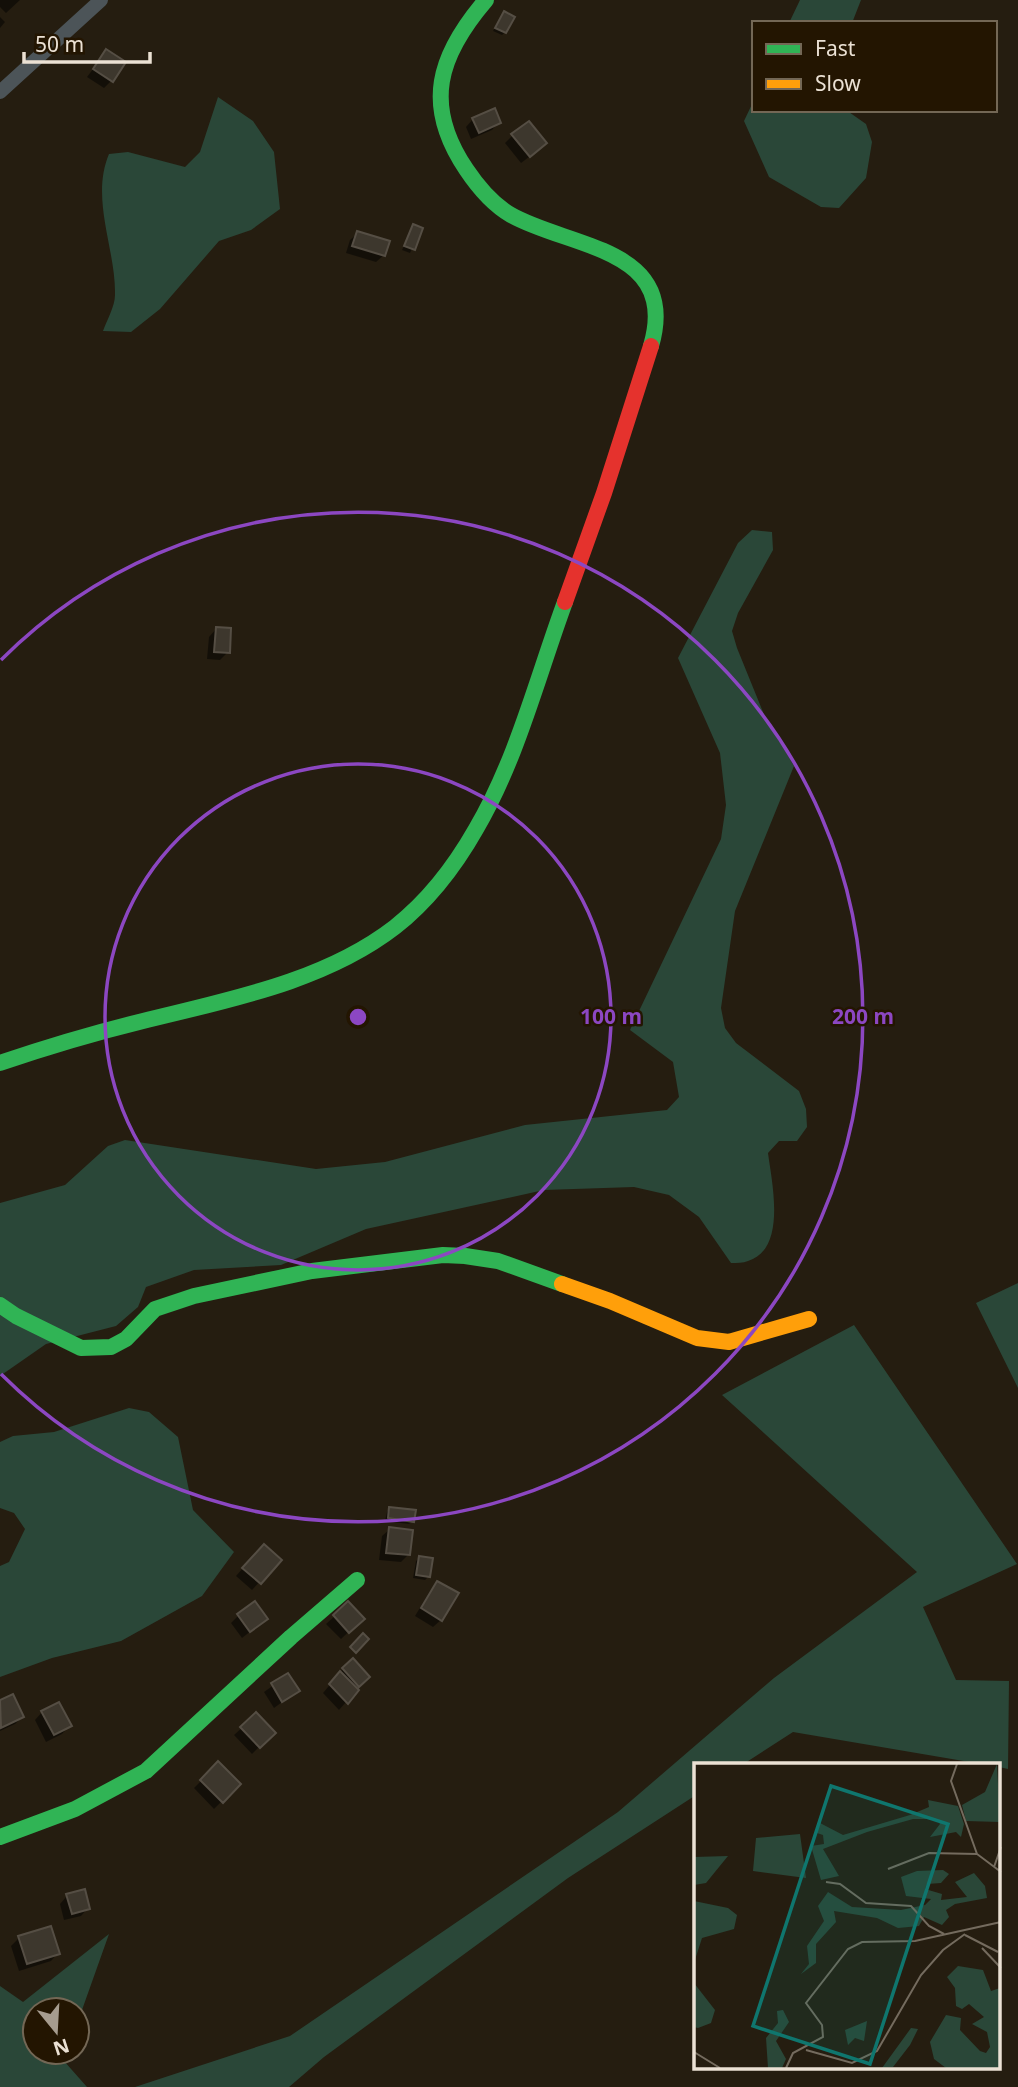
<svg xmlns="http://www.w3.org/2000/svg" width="1018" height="2087" viewBox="0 0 1018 2087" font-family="'Noto Sans',sans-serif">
	<rect width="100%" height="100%" fill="#251d10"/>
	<path fill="#2a4738" d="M800,0H861L852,23H789Z
		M218,97L253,121L274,152L280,209L251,230L219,241L160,309L131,332L103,331C107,320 115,306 115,295C116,249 90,199 109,154L128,152L185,167L200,152Z
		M754,100V110H846L866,124L872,142L866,178L839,208L821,207L769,177L744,121Z
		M752,530L772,532L773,550L738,613L732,631L737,648L765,717L794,766L735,911L721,1008L725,1028L736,1043L799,1091L806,1109L807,1127L797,1141H779L768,1153C772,1183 787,1249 748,1261C743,1263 737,1263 731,1263L699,1217L669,1195L634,1187L544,1190L366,1229L281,1265L194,1270L146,1287L138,1307L116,1326L46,1344L0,1376V1203L65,1185L108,1146L125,1140L316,1169L385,1162L525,1125L667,1110L679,1097L673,1062L630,1030L721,839L726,805L720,753L678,658L738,543Z
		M1018,1283V1388L976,1303Z
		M854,1325L1017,1564L923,1607L956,1680L1009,1681L1008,1769L999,1767V1765H987L793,1732L742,1765H696V1795L568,1878L324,2057L289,2087H135L290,2036L618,1812L774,1678L917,1572L722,1395Z
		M129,1408L149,1412L178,1437L193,1510L234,1552L202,1596L121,1641L52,1658L0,1677V1566L9,1562L25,1529L14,1513L0,1508V1442L13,1436L54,1432Z
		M109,1934L77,2024V2010H35V2052H67L64,2061L87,2087H0V1986L23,2002Z"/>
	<path fill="#0007" d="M0,0H20L6,13L0,7Z
		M504,13L505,32L502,35L493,31Z
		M0,17L5,22L0,28Z
		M106,52L111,81L104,88L87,77Z
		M473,119L499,122L492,130L471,139L466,127Z
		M513,135L537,151L521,163L505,143Z
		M414,226L421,229L410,253L402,250Z
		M358,233L384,255L376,262L346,253L350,240Z
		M216,629L228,652L220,660L207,659L209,637Z
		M390,1509L413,1521L409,1524L385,1521L387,1512Z
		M390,1529L409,1554L401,1562L379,1560L382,1536Z
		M256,1553L280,1560L252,1590L236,1576Z
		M419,1558L428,1577L425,1580L413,1578L416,1561Z
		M438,1583L441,1620L433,1627L415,1616L430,1591Z
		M348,1604L362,1619L341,1639L326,1624Z
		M238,1616L266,1619L242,1638L231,1623Z
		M343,1669L368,1677L339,1710L323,1693Z
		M288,1675L297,1691L274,1708L264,1692Z
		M12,1696L22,1717L15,1724L0,1731V1702Z
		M42,1712L69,1726L62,1734L46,1742L35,1720Z
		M256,1715L273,1733L252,1754L234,1735Z
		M218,1764L239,1784L214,1809L194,1788Z
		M67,1896L88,1908L81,1916L64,1920L60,1904Z
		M19,1938L58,1953L51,1961L19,1971L11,1946Z"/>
	<path fill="#3d372d" stroke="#554e44" stroke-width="2" d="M504,11L515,17L506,33L495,28Z
		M106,49L126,62L113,82L93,69Z
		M495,108L501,123L479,133L472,118Z
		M529,121L547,143L530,157L511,134Z
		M413,224L423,228L415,250L404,246Z
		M357,231L390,241L385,256L352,246Z
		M216,627L231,628L230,653L214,652Z
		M389,1507L416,1510L414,1522L388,1518Z
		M389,1527L413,1530L410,1555L386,1553Z
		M264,1544L282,1560L261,1584L242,1568Z
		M419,1556L433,1558L430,1577L416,1575Z
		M437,1581L459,1593L442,1621L421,1608Z
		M255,1601L268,1619L250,1632L237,1614Z
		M348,1601L365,1619L349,1633L333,1615Z
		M363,1633L369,1639L356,1653L350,1647Z
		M353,1658L370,1677L359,1687L342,1668Z
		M340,1671L359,1690L348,1704L329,1684Z
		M288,1673L300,1691L282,1702L271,1683Z
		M13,1694L24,1717L1,1728L0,1700Z
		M59,1702L72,1726L54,1735L41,1711Z
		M256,1712L276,1733L260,1748L240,1727Z
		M218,1761L241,1784L223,1803L200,1780Z
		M85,1889L90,1909L72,1914L66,1894Z
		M51,1926L60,1954L27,1964L18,1936Z"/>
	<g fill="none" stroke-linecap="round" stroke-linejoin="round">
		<path stroke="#4c5458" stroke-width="14" d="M0,92L101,0"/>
		<path stroke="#30b455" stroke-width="16" d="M486,0C438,56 423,105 466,169C478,187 492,204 511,215C569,248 680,247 651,346
			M0,1063C47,1047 94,1033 143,1021C227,1000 324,982 395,927C428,901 455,866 476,829C517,759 537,678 565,602
			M0,1305L16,1316L81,1348L111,1347L126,1339L155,1309L194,1296L312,1271L443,1255L465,1256L498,1261L562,1284
			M0,1837L75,1809L146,1771L291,1637L357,1580"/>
		<path stroke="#ff9f0a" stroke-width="16" d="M562,1284L610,1301L697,1338L729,1342L809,1319"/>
		<path stroke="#e5322d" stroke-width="16" d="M565,602L604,493L651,346"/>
	</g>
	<g fill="none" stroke="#8c47c2" stroke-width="3.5">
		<circle cx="358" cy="1017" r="253"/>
		<path d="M1 660A505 505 0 1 1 1 1374"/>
	</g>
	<g transform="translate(694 1763)">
		<rect width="306" height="306" fill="#251d10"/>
		<path d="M303,1L306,59L272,58L268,42L291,29ZM234,37L264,43L270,61L267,74L262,69L236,74L246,61L243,56H219L173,69L129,86L145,113L127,117L117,83L130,81L129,72L123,70L126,60L149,72L216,52L235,44ZM106,71L112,115L59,108L62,75ZM34,93L12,120L0,122V94ZM249,107L255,111L247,120L233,121L231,126L248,131L247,137L273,134L261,119L280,110L291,123L293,135L261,141L252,147L255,154L248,162L230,154L225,163L204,165L183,155L140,148L142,159L122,181V200L107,211L115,201L113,183L130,158L124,143L134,129L158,144L207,147L231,142L237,136L212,133L207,114L223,108ZM0,138L34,145L43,152L40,166L8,175L0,200ZM264,203L289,207L297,228L306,225V305H252L240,296L236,279L252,252L267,255L266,267L286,288L292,290L296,284L293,269L278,261L290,254L275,241L268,246L262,243L261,225L253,214ZM0,220L21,247L17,260L4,265L0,264ZM89,247L95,259L82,278L92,296L88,305H74L72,275L84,260L83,248ZM173,258L170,278L161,275L154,282L151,267ZM217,265L224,266L216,282L199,304L188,305Z" fill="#2a4738"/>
		<path fill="none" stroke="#746b5e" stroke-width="2" d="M263,1L257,18L283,91L307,109M300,104L307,84M194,106L235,90L283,91M132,119L146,121L172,140L217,143L235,163L250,171M271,172L304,189M288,185L307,205M112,287L158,300L183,288L227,212L249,187L271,171M0,289L26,305M92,305L99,290L129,274L128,262L112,240L154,186L168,179L221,178L307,159"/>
		<path fill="#0f766e" fill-opacity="0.15" stroke="#0f766e" stroke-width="3.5" d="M137,23L254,61L176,301L59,263Z"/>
		<rect width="306" height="306" fill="none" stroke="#ebe1d4" stroke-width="3.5"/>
	</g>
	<circle cx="358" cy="1017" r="10" fill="#8c47c2" stroke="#231501" stroke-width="3.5"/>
	<g font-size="21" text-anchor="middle" font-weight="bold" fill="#8c47c2" stroke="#231501" stroke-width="5" stroke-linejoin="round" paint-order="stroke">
		<text x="611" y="1024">100 m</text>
		<text x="863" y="1024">200 m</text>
	</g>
	<rect x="752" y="21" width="245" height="91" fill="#231501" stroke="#736755" stroke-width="2"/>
	<rect x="766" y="44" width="35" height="10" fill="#30b455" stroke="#736755" stroke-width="2"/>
	<text x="815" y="56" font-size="21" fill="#ebe1d4">Fast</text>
	<rect x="766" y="79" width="35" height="10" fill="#ff9f0a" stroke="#736755" stroke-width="2"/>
	<text x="815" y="91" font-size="21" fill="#ebe1d4">Slow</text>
	<g transform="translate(56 2031) rotate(162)"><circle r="33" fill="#231501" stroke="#736755" stroke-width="2"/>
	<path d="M0-5L12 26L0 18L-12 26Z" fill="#a69c8f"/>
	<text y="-10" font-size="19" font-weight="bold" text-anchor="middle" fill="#ebe1d4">N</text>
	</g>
	<path d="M24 52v10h126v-10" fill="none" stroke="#ebe1d4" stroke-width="3.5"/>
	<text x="35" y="52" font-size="21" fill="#ebe1d4" stroke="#231501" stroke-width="5" paint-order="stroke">50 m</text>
</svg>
